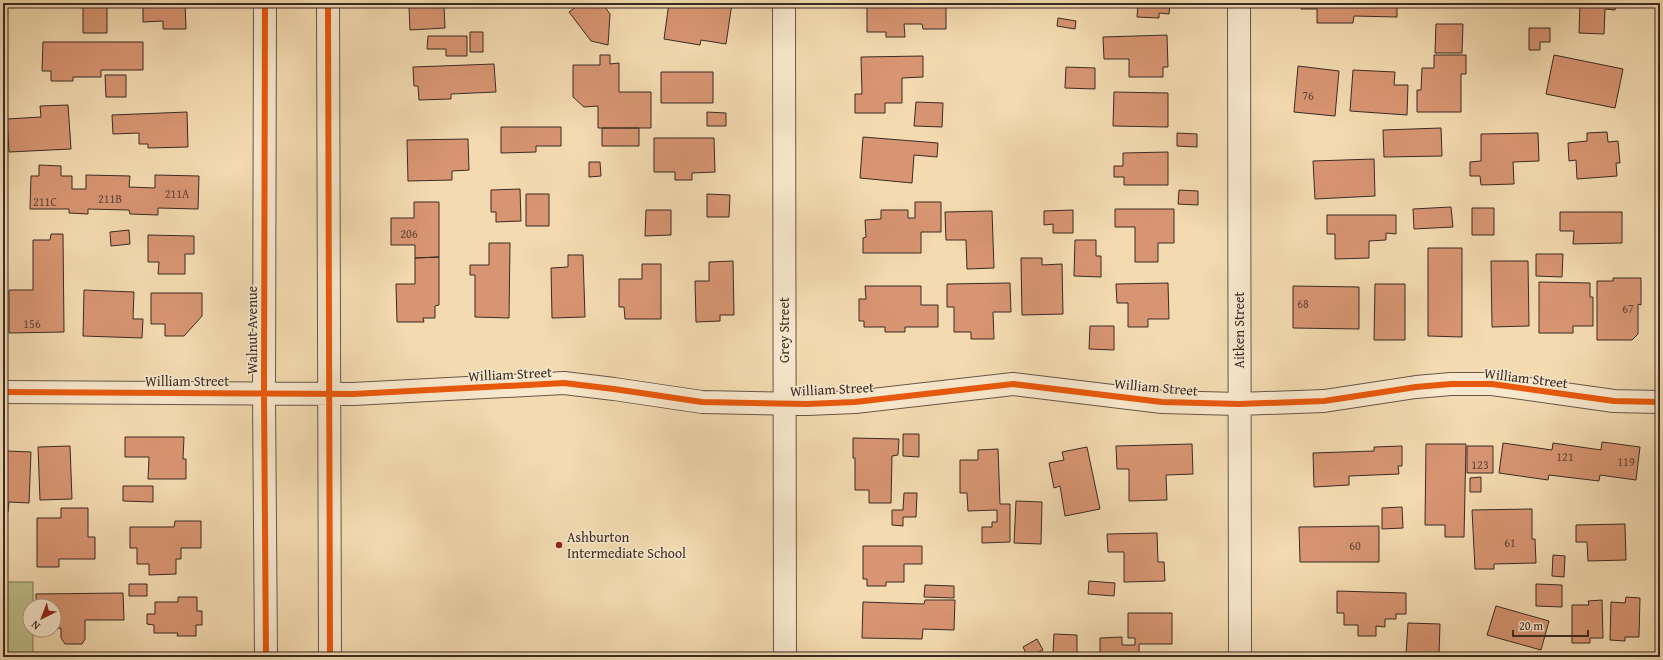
<svg xmlns="http://www.w3.org/2000/svg" width="1663" height="660" viewBox="0 0 1663 660" font-family="'Gentium Book Plus',serif">
	<rect width="100%" height="100%" fill="#f3dab0"/>
	<filter id="stains"><feTurbulence type="fractalNoise" baseFrequency=".005" numOctaves="4"/><feColorMatrix values="0 0 0 0 .2 0 0 0 0 .09 0 0 0 0 .02 0 0 0 .5 -.17"/></filter>
	<radialGradient id="worn" r=".72"><stop offset=".6" stop-color="#630" stop-opacity="0"/><stop offset="1" stop-color="#630" stop-opacity=".3"/></radialGradient>
	<path fill="#bebe8a" stroke="#7c7457" d="M3,582H33V606H30V630H33V657H3Z"/>
	<path fill="#d89573" stroke="#3a2b24" d="M83,3H107V33H83Z
		M143,3H185L186,29H163V21L143,22Z
		M405,3H470V4L444,6L445,28L410,30L409,7H405Z
		M581,3H602L610,14L608,45L591,41L569,12Z
		M669,3H732L726,44L701,40L700,45L664,39Z
		M861,3L946,4V29H923L922,24H904L905,37H886V32H867V6H861Z
		M1106,3H1170L1169,14L1159,13V18L1137,17L1138,5Z
		M1301,3H1397V17L1354,16L1353,23H1317V9H1301Z
		M1580,3H1616L1615,10L1605,9L1604,34L1579,33Z
		M1058,18L1076,21L1075,29L1057,26Z
		M1436,24H1463L1462,53H1435Z
		M1529,28H1550V42H1540V50H1529Z
		M470,32H483V52H470Z
		M1167,35L1168,67H1163V77H1129V59H1104L1103,37Z
		M428,36H467V56H446V49H427Z
		M43,42H143V70H101V77H73V81H51V71H42Z
		M600,55H610V64L619,63V92H651V128H598V106L584,107L573,97V65H600Z
		M1434,55H1466V74H1461V112H1417V90H1421L1422,68H1434Z
		M1554,55L1623,69L1615,108L1546,94Z
		M923,56V77L902,78V103H885V113H855V94H862L861,57Z
		M494,64L496,92L451,94V99L419,100L418,86H414L413,67Z
		M1298,66L1339,71L1335,116L1294,112Z
		M1066,67L1095,68V89L1065,88Z
		M1353,70L1395,72L1394,85H1408L1407,115L1350,111Z
		M661,72H713V103H661Z
		M105,75H126V97H106Z
		M1114,92L1168,93V127L1113,126Z
		M916,102L943,103L942,127L914,126Z
		M68,105L71,149L9,152L7,119L41,117L40,106Z
		M187,112L188,147L148,148V144H139V133L113,134L112,115Z
		M707,112L726,113V126H707Z
		M501,127H561V146H536V152L501,153Z
		M602,128H639V146H602Z
		M1441,128L1442,156L1384,157L1383,130Z
		M1607,132L1608,142L1618,141L1620,163H1616L1617,176L1577,179L1576,160L1569,161L1568,143L1587,141V133Z
		M1177,133L1197,134V147L1177,146Z
		M1538,133L1539,161L1513,162L1514,184L1481,185L1480,176H1470V162L1481,161V134Z
		M863,137L938,143L937,157L914,155L912,183L860,178Z
		M654,138H714L715,172L692,173V180H675V172H654Z
		M468,139L469,170L452,171V180L408,181L407,140Z
		M1168,152V185H1124V177H1114V166H1123V153Z
		M1374,159L1375,196L1315,199L1313,161Z
		M589,162H600L601,176L589,177Z
		M39,165L61,166V176H72V189H86V175L130,176L129,187L155,188V175L199,176L198,209L158,208V215L130,214L129,210L88,209V214L69,213V209H30L31,176H39Z
		M520,189L521,221L496,222V212H491V190Z
		M1179,190L1198,191V205L1178,204Z
		M526,194H549V226H526Z
		M707,194L730,195L729,217H707Z
		M414,202H439V257L415,258V245H391V218H414Z
		M915,202H941V232H921V253H863V238L866,237L865,220L881,219V210H908V218H915Z
		M1451,207L1453,227L1414,229L1413,209Z
		M1472,208H1494V235H1472Z
		M1115,209H1174V243H1158V262H1135V227H1115Z
		M646,210H671V235L645,236Z
		M1073,210V233H1053V224L1044,225V211Z
		M992,211L994,268L967,269L966,240H946L945,212Z
		M1560,212H1622V243L1573,244L1574,231H1560Z
		M1327,215H1396V234L1386,233V240L1369,241V258L1335,259V234H1327Z
		M129,230L130,244L111,246L110,232Z
		M51,234H63L64,332L9,333V290H33V240H50Z
		M148,235L194,236V254H185V274H158L159,262H148Z
		M1075,240H1096V256H1101V277L1074,276Z
		M489,243H510L509,318L475,317V275H470V265H489Z
		M1428,248H1462V337L1428,336Z
		M1536,254H1563L1562,277L1536,276Z
		M568,255H583L585,317L552,318L551,268L568,267Z
		M439,257V305L435,306V318H423L424,322H397L396,284H415V258Z
		M1021,258H1042V265L1062,264L1063,314L1022,315Z
		M733,261L734,315H720V321L696,322L695,281H709V262Z
		M1491,261H1528L1529,326L1492,327Z
		M642,264H661V319H625L624,307H619V279H642Z
		M1613,278H1641V305L1638,304V334L1632,340H1597V281H1613Z
		M1539,282L1590,283V297H1593V326H1573V333H1539Z
		M1010,283L1011,312H993L994,339H971V332H954V307H947V284Z
		M1168,283L1169,319H1148V327H1128V303H1117L1116,284Z
		M1375,284H1405V340H1374Z
		M865,286H921V305H938V327H905V332H885V327H864V321H859V299H866Z
		M1293,286L1359,287V329L1293,328Z
		M84,290L134,292L133,319H143L142,338L83,336Z
		M151,293H202V316L184,336H165V324H151Z
		M1090,326H1114V350L1089,349Z
		M903,434H919V457L903,456Z
		M125,437H184L183,459H186V479H148L149,457H125Z
		M853,438L899,439L898,455L892,456L891,503H869V490H855V458H853Z
		M1602,442L1640,447L1636,480L1600,475L1599,481L1549,475L1548,480L1499,473L1503,443L1552,450L1553,443L1601,450Z
		M1192,444L1193,474L1166,475L1167,500L1129,501V469H1117L1116,446Z
		M1426,444H1466L1464,537H1445V525H1425Z
		M70,446L72,499L40,500L38,447Z
		M1402,446V466H1398L1399,474L1349,476V485L1314,487L1313,453L1374,451V447Z
		M1467,446H1493V473H1467Z
		M1087,447L1100,509L1065,516L1060,486L1054,488L1049,463L1064,460L1062,452Z
		M998,449L1000,504H1010V542L982,543V527H992V522H997V510L968,511L967,493H960V460H978V450Z
		M6,451L31,452L29,503L9,502L8,512H3V468H5Z
		M1481,477V492H1470V478Z
		M123,486H153V502L123,501Z
		M904,493H917L916,517H903V526L892,525V510H903Z
		M1016,501L1042,502L1041,544L1014,543Z
		M1402,507L1403,528L1382,529V508Z
		M61,508H88V537H95V559H59V567H37V518H61Z
		M1532,509V539H1535L1536,563L1494,564V569H1475L1472,510Z
		M175,521H201V548H181V559H176V574L149,575V564H137V548H130V527H174Z
		M1625,524L1626,560L1588,561L1587,542H1576V525Z
		M1379,526V562H1300L1299,527Z
		M1157,533L1158,562H1164L1165,581L1124,582V552H1108L1107,534Z
		M863,546H922V564H904V582H886V586H867V579H863Z
		M1553,555L1565,556L1564,577L1552,576Z
		M1089,581L1115,583L1114,596L1088,594Z
		M129,584H147V596H129Z
		M1536,584L1562,585V607L1536,606Z
		M925,585L954,586V598L924,597Z
		M1337,591L1406,593V614H1396V619H1385V627L1376,626V636H1358V625H1344V613H1337Z
		M123,593L124,620H85V639L82,644H65L61,638V628L54,629V606H36V594Z
		M178,597H197V611H202V625H196V636H177L178,633H154V625L147,624V614H155V602H178Z
		M1626,597L1640,598L1639,637H1625V641L1610,640L1611,602L1625,603Z
		M925,600H955L954,630L923,629L922,639L862,638L863,602L924,604Z
		M1602,600L1603,638H1590V643H1572V605H1589L1588,601Z
		M1496,606L1549,621L1541,650L1487,635Z
		M1128,613H1172V644H1139V655H1100V638L1122,637V645H1135V638H1128Z
		M1408,623L1440,624L1439,655L1406,654Z
		M1054,634L1077,635V654L1053,653Z
		M1037,639L1043,650L1028,657L1023,647Z"/>
	<g fill="none" stroke-linecap="round" stroke-linejoin="round">
		<defs>
			<path id="minor" d="M265,3L264,394L266,657
				M328,3L330,657
				M784,3L785,657
				M1239,3L1240,657
				M3,392L353,394L564,383L614,389L702,402L807,404L855,402L1013,384L1162,402L1239,404L1324,401L1416,387L1451,384H1492L1614,401L1660,402"/>
		</defs>
		<use href="#minor" stroke="#685747" stroke-width="24"/>
		<use href="#minor" stroke="#f7e7cc" stroke-width="22"/>
		<defs>
			<path id="cycleway" d="M265,3L264,394L266,657
				M328,3L330,657
				M3,392L353,394L564,383L614,389L702,402L807,404L855,402L1013,384L1162,402L1239,404L1324,401L1416,387L1451,384H1492L1614,401L1660,402"/>
		</defs>
		<use href="#cycleway" stroke="#f7e7cc" stroke-width="8"/>
		<use href="#cycleway" stroke="#e8590c" stroke-width="6"/>
	</g>
	<circle fill="#8f2418" stroke="#f7e7cc" stroke-width="1.5" cx="559" cy="545" r="4"/>
	<g text-anchor="middle" dominant-baseline="central" stroke-width="3" stroke-linejoin="round" paint-order="stroke">
		<g font-size="12" fill="#624638">
			<text x="1308" y="95">76</text>
			<text x="177" y="193">211A</text>
			<text x="110" y="198">211B</text>
			<text x="45" y="201">211C</text>
			<text x="409" y="233">206</text>
			<text x="1303" y="303">68</text>
			<text x="1628" y="308">67</text>
			<text x="32" y="323">156</text>
			<text x="1565" y="456">121</text>
			<text x="1626" y="461">119</text>
			<text x="1480" y="464">123</text>
			<text x="1510" y="542">61</text>
			<text x="1355" y="545">60</text>
		</g>
		<g font-size="14" fill="#3a2b24" stroke="#f7e7cc">
			<text transform="translate(252 330) rotate(-90)">Walnut Avenue</text>
			<text transform="translate(784 330) rotate(-90)">Grey Street</text>
			<text transform="translate(1239 330) rotate(-90)">Aitken Street</text>
			<text transform="translate(510 374) rotate(-3)">William Street</text>
			<text transform="translate(1526 378) rotate(7)">William Street</text>
			<text x="187" y="381">William Street</text>
			<text transform="translate(1156 387) rotate(5)">William Street</text>
			<text transform="translate(832 389) rotate(-3)">William Street</text>
		</g>
		<g font-size="14" fill="#3a2b24" stroke="#f7e7cc" text-anchor="start">
			<text x="567" y="537">Ashburton<tspan x="567" dy="16">Intermediate School</tspan></text>
		</g>
	</g>
	<rect width="1663" height="660" fill="none" stroke="#f3dab0" stroke-width="16"/>
	<rect x="4" y="4" width="1655" height="652" fill="none" stroke="#3a2b24" stroke-width="2"/>
	<rect x="8" y="8" width="1647" height="644" fill="none" stroke="#3a2b24"/>
	<g transform="translate(42 618) rotate(222)"><circle r="19" fill="#f7e7cc" stroke="#ab9c89"/>
	<path d="M0-3L7 15L0 10L-7 15Z" fill="#8f2418"/>
	<text y="-6" font-size="11" font-weight="bold" text-anchor="middle" fill="#3a2b24">N</text>
	</g>
	<path d="M1513 630v6h75v-6" fill="none" stroke="#3a2b24" stroke-width="2"/>
	<text x="1519" y="630" font-size="12" fill="#3a2b24" stroke="#f7e7cc" stroke-width="3" paint-order="stroke">20 m</text>
	<rect width="100%" height="100%" filter="url(#stains)"/>
	<rect width="100%" height="100%" fill="url(#worn)"/>
</svg>
